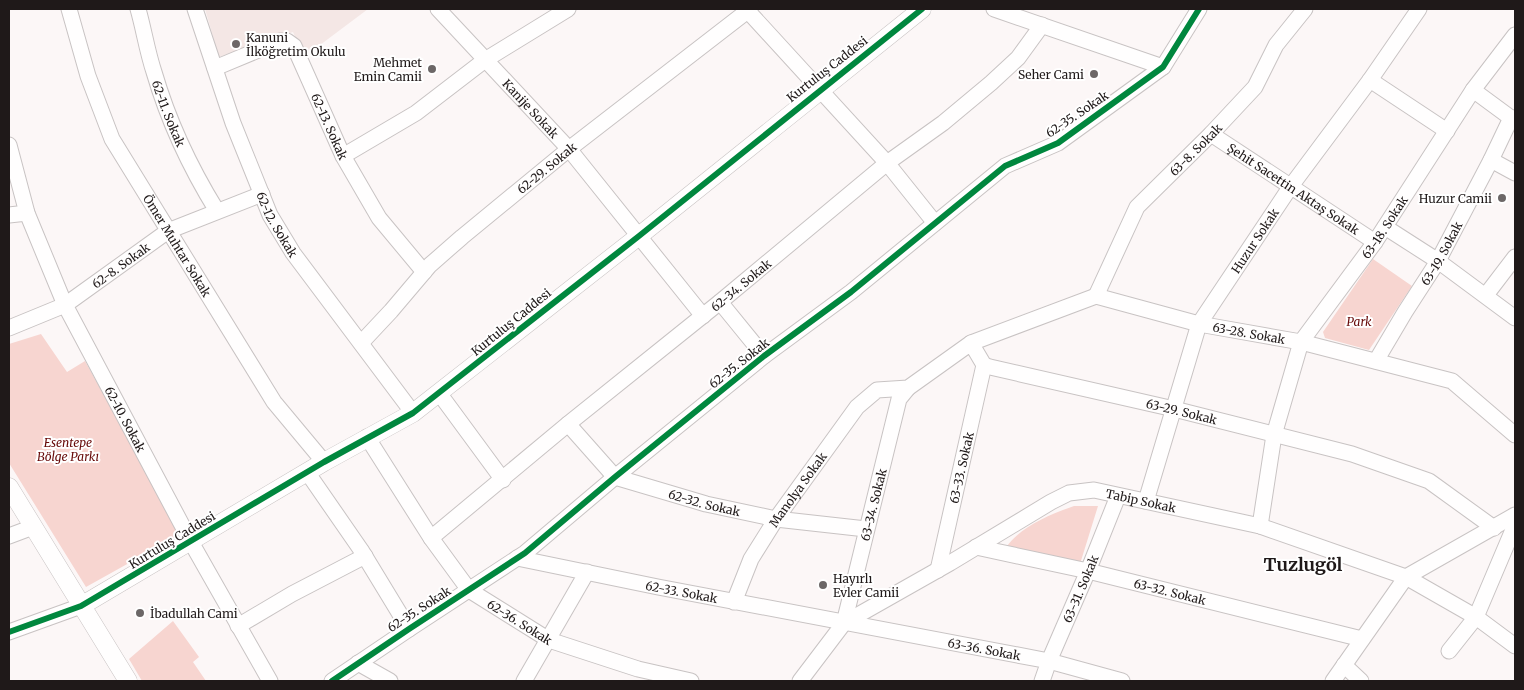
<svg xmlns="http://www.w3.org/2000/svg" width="1524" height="690" viewBox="0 0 1524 690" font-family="Merriweather,serif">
	<rect width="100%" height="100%" fill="#fcf7f7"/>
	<path fill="#f4e7e5" d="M205,9H368L304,57L293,32L219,57Z"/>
	<path fill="#f7d5d0" d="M1373,259L1412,286L1369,350L1325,338L1323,332Z
		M41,334L67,372L85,361L181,534L86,587L9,463V344Z
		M1074,506H1098L1080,564L1007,546C1022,526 1051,514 1074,506Z
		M173,621L199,657L193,662L206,681H142L129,659Z"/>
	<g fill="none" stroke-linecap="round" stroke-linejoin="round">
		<defs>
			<g id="minor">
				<path id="s1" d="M69,9L88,76L112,139L274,402L324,462"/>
				<path id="s2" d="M138,9C144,30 147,51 154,72C168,120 191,169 217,211"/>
				<path id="s3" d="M195,9L233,123L270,215L293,253L413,413"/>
				<path id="s4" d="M438,9L569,149L703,316"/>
				<path d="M746,9L887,163L935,223"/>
				<path d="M994,9L1163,67"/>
				<path id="s5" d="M215,68L280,41H287L294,46L343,156L379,218L424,272"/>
				<path d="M1370,80L1447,131"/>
				<path d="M1473,90L1511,118"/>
				<path id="s6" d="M1211,134L1375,242"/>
				<path id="s7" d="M9,145L27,213L65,305L191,542L270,681"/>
				<path d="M343,156L416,113L485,60L568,9"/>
				<path d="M1491,160L1515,173"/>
				<path d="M9,215L27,213"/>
				<path d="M1385,227L1438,261L1515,318"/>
				<path d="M1486,295L1515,257"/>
				<path id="s8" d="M1096,296L1137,207L1211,134L1255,87L1276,45L1305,9"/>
				<path d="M720,302L764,356"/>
				<path id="s9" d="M9,328L65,305L168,231L262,194"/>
				<path id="s10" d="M361,343L391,311L430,265L462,237L569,149L750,9"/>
				<path id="s11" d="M971,343L1096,296L1199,324L1301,342L1452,381L1515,435"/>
				<path id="s12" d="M1376,361L1405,312L1438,261L1491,160L1511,118H1515"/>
				<path d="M439,393L503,480"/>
				<path id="s13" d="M568,424L615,477L706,504L776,519L866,529"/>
				<path id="s14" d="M367,437L431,538L469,590L549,640L638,669L691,681"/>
				<path d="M307,472L361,550L409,629"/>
				<path id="s15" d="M1146,501L1199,324L1291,186L1370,80L1419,9"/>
				<path id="s16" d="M1260,526L1274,435L1301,342L1375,242L1473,90L1515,35"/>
				<path d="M9,536L33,527"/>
				<path id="s17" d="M431,538L568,424L720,302L887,163L943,123L991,83L1018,58L1042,25"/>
				<path id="s18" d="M976,547L1088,571L1362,639"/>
				<path id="s19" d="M517,558L658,587L1049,661L1122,681"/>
				<path id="s20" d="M938,570L984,365"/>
				<path id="s21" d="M734,602L751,559L776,519L857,407L877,390L908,388L971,343L984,365L990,367L1174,409L1352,454L1429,481L1494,528"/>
				<path id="s22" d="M844,623L899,399L908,388"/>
				<path d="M238,626L292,594L365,556"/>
				<path d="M9,632L81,606"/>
				<path d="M1449,651L1476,617L1515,525"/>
				<path d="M358,663L390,681"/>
				<path d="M1344,665L1361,681"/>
				<path d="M332,681L409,629L525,553L615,477L764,356L851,292L1005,166L1058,143L1163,67L1199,9"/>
				<path d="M524,681L587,572"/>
				<path id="s23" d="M800,681L844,623L950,563L1051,502L1069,493L1094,490L1260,526L1406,577L1476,617L1515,646"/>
				<path id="s24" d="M1042,681L1049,661L1088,571L1118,496"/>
				<path d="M1333,681L1406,577L1515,515"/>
			</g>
			<path id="tertiary" d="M9,487L128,681
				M81,606L324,462L413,413L639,236L922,9"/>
		</defs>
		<use href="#minor" stroke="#c8c3c3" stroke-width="17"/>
		<use href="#tertiary" stroke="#c8c3c3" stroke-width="19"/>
		<use href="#minor" stroke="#fffefe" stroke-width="15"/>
		<use href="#tertiary" stroke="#fffefe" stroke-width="18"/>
		<defs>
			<path id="cycleway" d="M9,632L81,606L324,462L413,413L639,236L922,9
				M332,681L409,629L525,553L615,477L764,356L851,292L1005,166L1058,143L1163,67L1199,9"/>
		</defs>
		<use href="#cycleway" stroke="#fff" stroke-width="9"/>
		<use href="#cycleway" stroke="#00873e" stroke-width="6"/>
	</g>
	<g fill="#6c6767" stroke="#fff" stroke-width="2">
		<circle cx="236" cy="44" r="5"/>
		<circle cx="432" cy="69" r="5"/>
		<circle cx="1094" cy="74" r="5"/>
		<circle cx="1502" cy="198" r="5"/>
		<circle cx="823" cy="585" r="5"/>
		<circle cx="140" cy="613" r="5"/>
	</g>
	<g text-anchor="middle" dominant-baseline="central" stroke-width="4" stroke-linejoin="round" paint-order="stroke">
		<g font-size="12" fill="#1f1919" stroke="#fff" text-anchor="start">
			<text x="246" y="37">Kanuni<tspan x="246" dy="14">İlköğretim Okulu</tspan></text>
			<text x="422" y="62" text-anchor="end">Mehmet<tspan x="422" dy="14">Emin Camii</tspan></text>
			<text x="1084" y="74" text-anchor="end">Seher Cami</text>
			<text x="1492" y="198" text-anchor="end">Huzur Camii</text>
			<text x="833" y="578">Hayırlı<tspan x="833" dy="14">Evler Camii</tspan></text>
			<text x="150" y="613">İbadullah Cami</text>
		</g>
		<g font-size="12" fill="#1f1919" stroke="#fff">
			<text transform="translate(827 69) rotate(-38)">Kurtuluş Caddesi</text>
			<text stroke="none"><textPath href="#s4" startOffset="136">Kanije Sokak</textPath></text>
			<text stroke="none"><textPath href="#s2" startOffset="109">62-11. Sokak</textPath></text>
			<text transform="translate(1077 114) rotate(-34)">62-35. Sokak</text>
			<text stroke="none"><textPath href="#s5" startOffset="174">62-13. Sokak</textPath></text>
			<text stroke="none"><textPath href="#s8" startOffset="180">63-8. Sokak</textPath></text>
			<text stroke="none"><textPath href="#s10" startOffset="256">62-29. Sokak</textPath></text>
			<text stroke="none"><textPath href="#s6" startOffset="99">Şehit Sacettin Aktaş Sokak</textPath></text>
			<text stroke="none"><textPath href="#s3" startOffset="231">62-12. Sokak</textPath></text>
			<text stroke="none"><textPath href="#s16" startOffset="331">63-18. Sokak</textPath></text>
			<text stroke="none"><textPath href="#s15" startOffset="285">Huzur Sokak</textPath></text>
			<text stroke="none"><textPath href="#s1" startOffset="262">Ömer Muhtar Sokak</textPath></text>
			<text stroke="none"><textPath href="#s12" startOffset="126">63-19. Sokak</textPath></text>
			<text stroke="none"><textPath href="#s9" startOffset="129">62-8. Sokak</textPath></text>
			<text stroke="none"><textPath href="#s17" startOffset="400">62-34. Sokak</textPath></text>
			<text transform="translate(511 322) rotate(-39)">Kurtuluş Caddesi</text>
			<text stroke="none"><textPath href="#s11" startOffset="291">63-28. Sokak</textPath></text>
			<text transform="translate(739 363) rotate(-38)">62-35. Sokak</text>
			<text stroke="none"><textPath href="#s21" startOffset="595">63-29. Sokak</textPath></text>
			<text stroke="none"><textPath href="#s7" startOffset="299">62-10. Sokak</textPath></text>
			<text stroke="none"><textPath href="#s20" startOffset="105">63-33. Sokak</textPath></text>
			<text stroke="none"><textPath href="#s21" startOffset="130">Manolya Sokak</textPath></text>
			<text stroke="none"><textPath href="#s23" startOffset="406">Tabip Sokak</textPath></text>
			<text stroke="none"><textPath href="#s13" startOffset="164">62-32. Sokak</textPath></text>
			<text stroke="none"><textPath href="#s22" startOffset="122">63-34. Sokak</textPath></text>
			<text transform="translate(172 540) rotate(-31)">Kurtuluş Caddesi</text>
			<text stroke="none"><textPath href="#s24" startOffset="100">63-31. Sokak</textPath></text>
			<text stroke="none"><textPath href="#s19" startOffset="168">62-33. Sokak</textPath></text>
			<text stroke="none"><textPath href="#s18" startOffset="199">63-32. Sokak</textPath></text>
			<text transform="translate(419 609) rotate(-33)">62-35. Sokak</text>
			<text stroke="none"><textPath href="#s14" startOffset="244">62-36. Sokak</textPath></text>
			<text stroke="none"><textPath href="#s19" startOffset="476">63-36. Sokak</textPath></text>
		</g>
		<g font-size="12" font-style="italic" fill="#670a09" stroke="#fff">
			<text x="1359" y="321">Park</text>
			<text x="68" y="442">Esentepe<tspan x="68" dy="14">Bölge Parkı</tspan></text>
		</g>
		<g font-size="18" font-weight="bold" fill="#1f1919" stroke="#fff">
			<text x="1303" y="564">Tuzlugöl</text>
		</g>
	</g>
	<rect width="1524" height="690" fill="none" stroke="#1f1919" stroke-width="20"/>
</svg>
